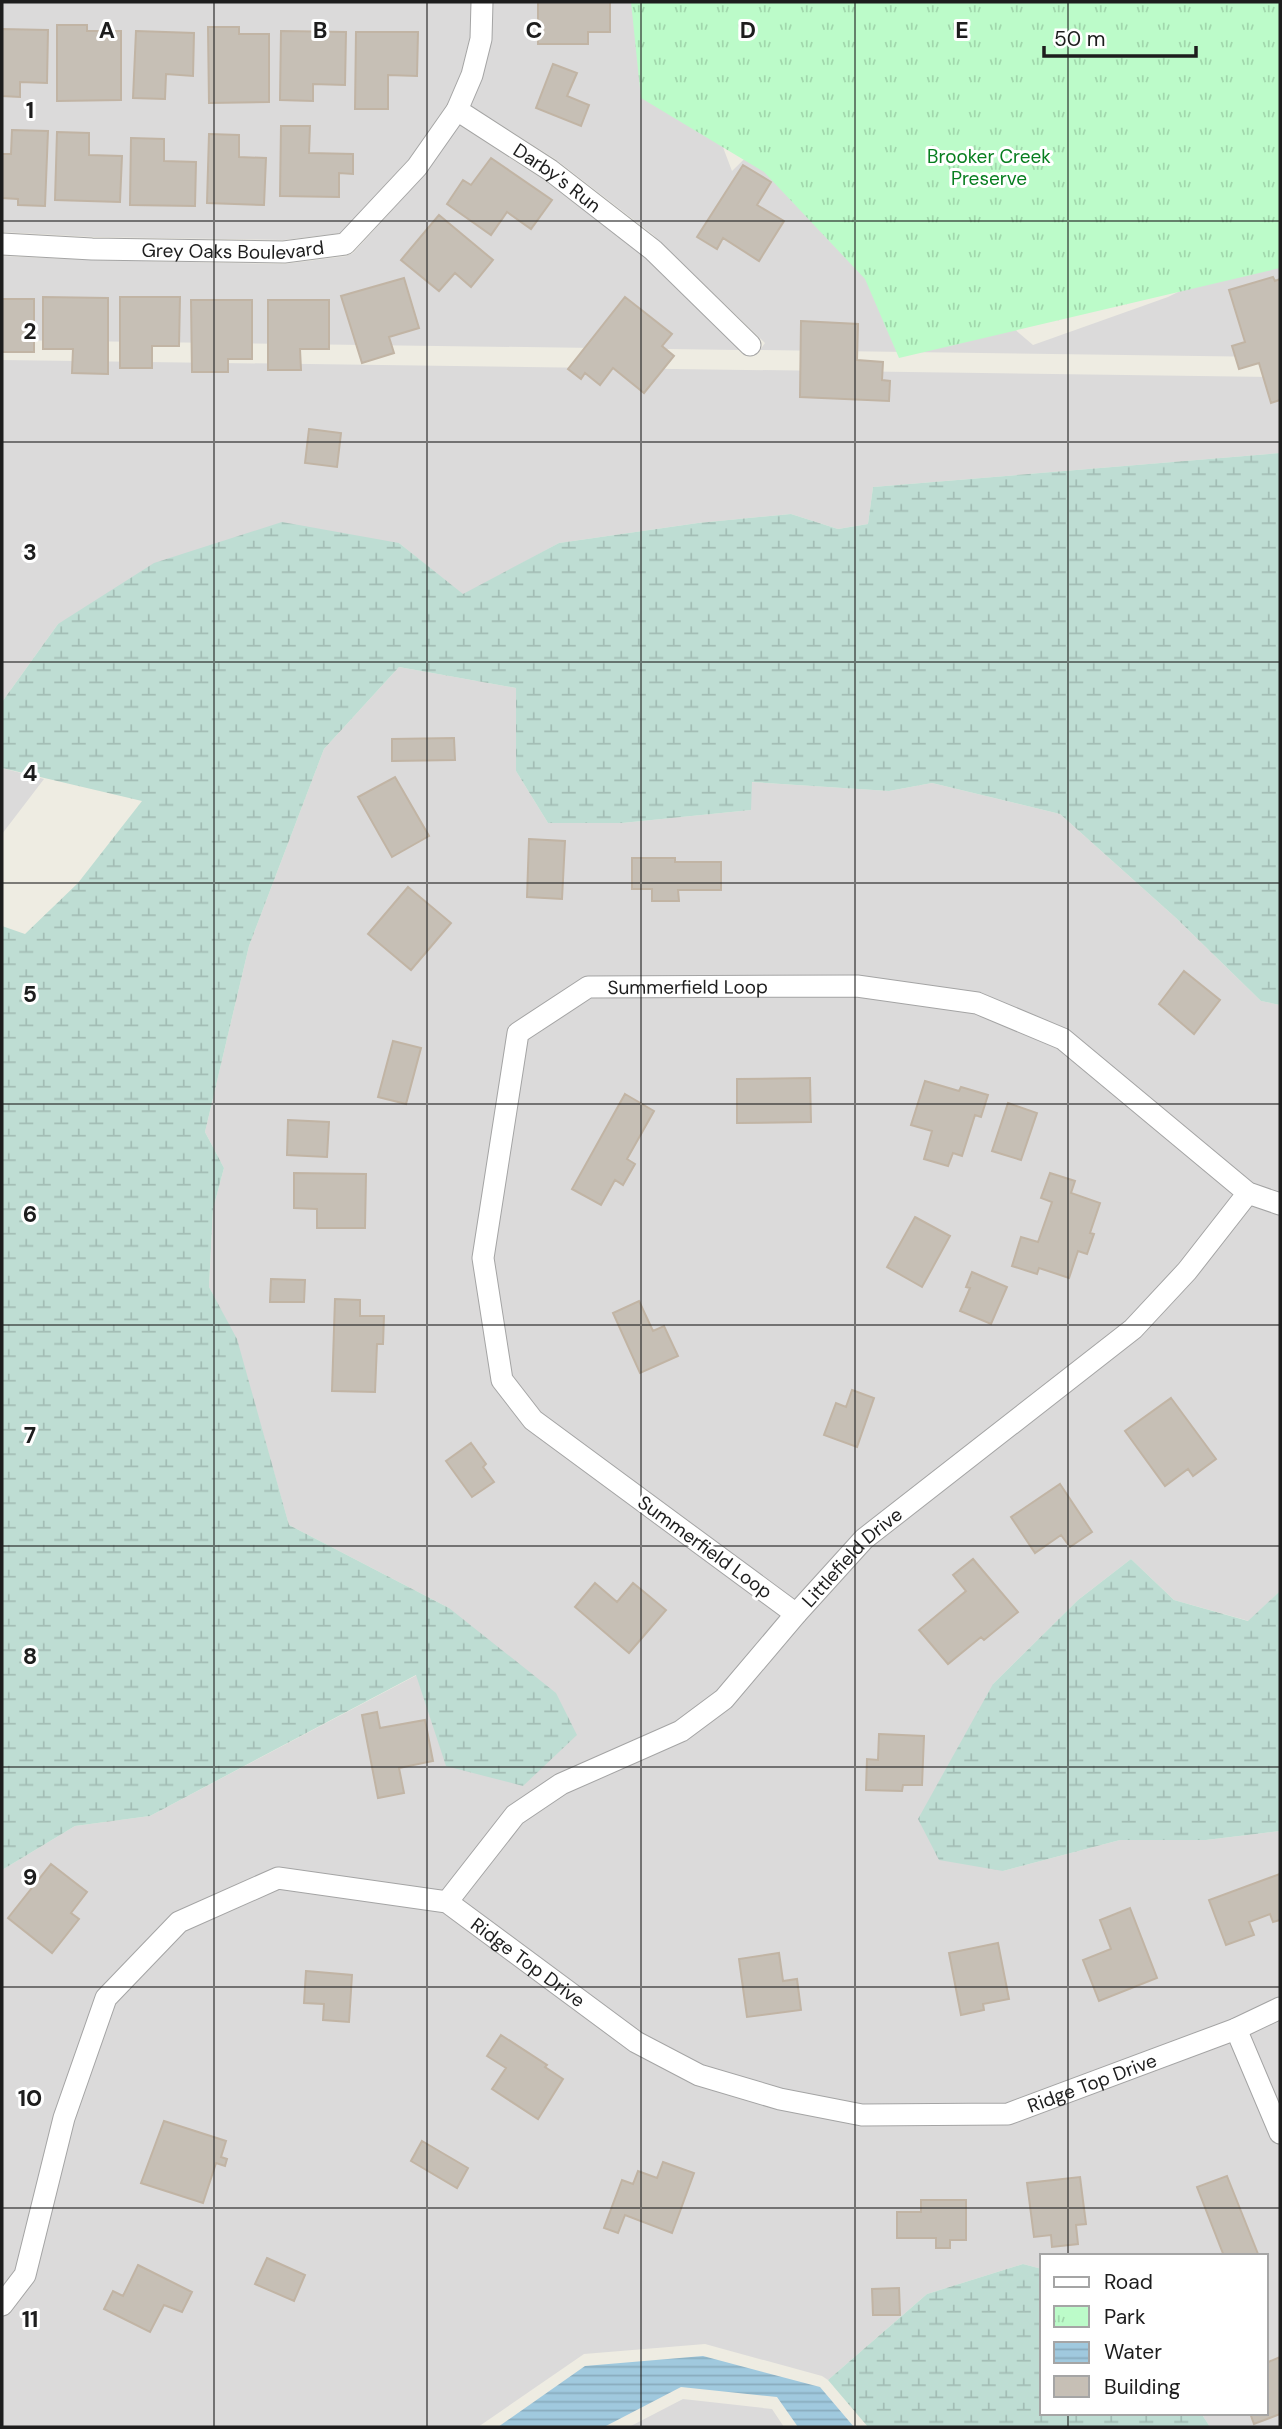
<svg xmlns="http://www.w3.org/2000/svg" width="1282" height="2429" viewBox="0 0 1282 2429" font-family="'DM Sans',sans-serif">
	<defs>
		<pattern id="wetland-marsh" width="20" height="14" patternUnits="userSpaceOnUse" patternTransform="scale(1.75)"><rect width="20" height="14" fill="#beddd3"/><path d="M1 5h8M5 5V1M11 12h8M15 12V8" fill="none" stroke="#a3bdb5"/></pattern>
		<pattern id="park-tufts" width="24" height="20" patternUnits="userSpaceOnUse" patternTransform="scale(1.75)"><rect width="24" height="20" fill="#bcfbc9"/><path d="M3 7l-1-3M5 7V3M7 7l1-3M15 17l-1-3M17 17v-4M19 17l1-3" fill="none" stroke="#a1d7ac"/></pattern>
		<pattern id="water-rules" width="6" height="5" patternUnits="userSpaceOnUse" patternTransform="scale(1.75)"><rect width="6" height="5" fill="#a0c9de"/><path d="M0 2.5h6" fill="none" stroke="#89acbe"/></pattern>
	</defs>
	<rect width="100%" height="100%" fill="#eeece2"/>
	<path fill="#dbdada" d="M2,2H472L470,37L462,70L448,103L409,159L341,233L284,240L93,237L2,232Z
		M492,2H632L689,58L732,171L778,126L1033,345L1168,297L1280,241V357L760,350L765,343L652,234L555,159L470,105L491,42Z
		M459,125L544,180L647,259L740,350L2,340V256L92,260L284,264L347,256L353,253L424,175Z
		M2,360L1280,377V453L873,487L868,524L838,529L791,514L698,523L559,543L463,595L399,543L58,624L2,702Z
		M399,667L516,688V771L548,823H622L751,810V782L889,791L932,783L1060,814L1176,918L1261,1001L1280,1005V1591L1249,1621L1174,1600L1131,1559L1078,1600L993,1684L1003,1871L1120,1840H1206L1280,1831V2427H1210L1201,2413H1266V2256H1042V2269L1023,2264L927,2294L828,2380L822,2376L705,2344L584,2354L478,2427H2V1870L75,1826L150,1816L417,1675L449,1608L289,1525L236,1339L209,1287L213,1209L224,1168L205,1132L249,946L324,749Z
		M2,768L44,779L2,834Z
		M683,2399L772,2409L784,2427H629Z"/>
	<path fill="url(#wetland-marsh)" d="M1280,453V1005L1261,1001L1176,918L1060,814L932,783L889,791L752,782L751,810L622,823H548L516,771V688L399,667L324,749L249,946L205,1132L224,1168L213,1209L209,1287L237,1339L289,1525L449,1608L556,1693L577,1735L523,1786L446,1766L416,1675L150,1816L75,1826L2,1870V926L25,934L78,883L142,801L2,768V702L58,624L154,563L282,522L399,543L463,594L559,543L698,523L791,514L838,529L868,524L873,487Z
		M1131,1559L1174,1600L1248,1621L1280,1591V1831L1206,1840H1120L1003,1871L939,1860L918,1819L993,1684L1078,1600Z
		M1023,2264L1042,2269V2413H1201L1210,2427H868L828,2380L927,2294Z"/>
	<path fill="url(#park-tufts)" d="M631,2H1280V268L899,358L865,279L764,172L641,98Z"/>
	<path fill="url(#water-rules)" d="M703,2356L820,2387L854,2427H798L777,2397L681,2387L604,2427H498L585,2366Z"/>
	<path fill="#c6bfb5" stroke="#c1b4a4" stroke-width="2" d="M538,2H610V32H588V44H538Z
		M57,25H87V31H121V100L57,101Z
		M208,27H239V34H269V102L209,103Z
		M2,29L48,30L47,83L20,82V97L2,96Z
		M136,31L194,33L193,76L166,74L165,99L133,98Z
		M281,31L346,32L345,85L313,84V101L280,100Z
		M356,32H418L417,76L388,75V109H355Z
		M553,64L577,73L567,96L589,105L581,126L536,108Z
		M281,126H310L309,153L353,154V174L339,173V197L280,196Z
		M12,130L48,131L45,206L18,205V199L2,198V154H11Z
		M57,132L89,133V155L122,156L120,202L55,200Z
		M209,134L239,135V157L266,158L264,205L207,203Z
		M131,138L164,139V161L196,162L195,206L130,205Z
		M491,158L552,200L531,229L507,212L491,235L447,204L463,180L471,185Z
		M743,165L771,182L757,205L784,221L759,261L723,238L717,249L697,237Z
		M439,215L493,260L471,287L455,273L439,291L401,260Z
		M1273,277L1275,281L1280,279V400L1271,403L1259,363L1239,369L1232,346L1245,342L1229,290Z
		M404,278L419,328L389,337L394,353L362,363L341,296Z
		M43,297L108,298V374L72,373L73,349H43Z
		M120,297H180L179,346H152V368H120Z
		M625,297L672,334L662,346L674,356L644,393L613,368L600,385L585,373L581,379L568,369Z
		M2,299H34V352H2V376Z
		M191,300H252V359H228V372H192Z
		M268,300H329V349H300L301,370H268Z
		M801,321L858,324L857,360L883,362L882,380L890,381L889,401L800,397Z
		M309,429L341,433L337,467L305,463Z
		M454,738L455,760L392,761V739Z
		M395,777L429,836L392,857L358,797Z
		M529,839L565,841L562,899L527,897Z
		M632,858H675V862H721V890H678L679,901H652V889H632Z
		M408,887L451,923L411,970L368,934Z
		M1184,971L1220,1000L1194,1034L1159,1004Z
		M393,1041L421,1048L406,1104L378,1097Z
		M810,1078L811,1122L737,1123V1079Z
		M925,1081L959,1091L961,1087L988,1095L981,1117L975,1115L962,1156L953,1153L948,1166L924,1159L932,1131L911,1125Z
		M625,1094L654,1111L627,1159L635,1164L623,1185L615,1180L601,1205L572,1189Z
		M1008,1103L1037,1113L1021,1160L992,1151Z
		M288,1120L329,1122L327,1157L287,1155Z
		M294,1173L366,1174L365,1228H317V1209L294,1208Z
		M1050,1173L1075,1181L1071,1193L1100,1203L1090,1233L1094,1234L1087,1254L1078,1251L1069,1278L1039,1268L1037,1274L1012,1266L1021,1237L1038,1242L1052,1202L1041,1198Z
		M915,1217L950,1236L922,1287L887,1267Z
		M972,1272L1007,1287L991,1324L960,1311L970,1288L966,1287Z
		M271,1279L305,1280L304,1302H270Z
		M335,1299L360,1300V1316H384L383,1344H377L375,1392L332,1391Z
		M639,1301L653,1331L664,1326L678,1356L640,1373L613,1313Z
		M852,1390L874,1398L857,1447L824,1435L836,1403L846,1407Z
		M1171,1398L1216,1459L1193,1476L1188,1469L1165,1486L1125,1431Z
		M471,1443L486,1464L483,1467L494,1482L472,1497L446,1461Z
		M1060,1484L1092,1532L1070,1547L1061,1535L1035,1553L1011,1517Z
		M973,1559L1018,1612L984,1640L981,1637L948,1664L919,1630L966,1591L953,1575Z
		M595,1583L617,1602L633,1583L666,1610L629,1653L575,1607Z
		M377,1712L380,1728L425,1720L433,1761L399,1768L404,1793L378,1798L362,1715Z
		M879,1734L924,1736L922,1785H903L902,1791L866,1790L867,1759L878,1760Z
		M51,1864L87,1892L71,1913L79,1919L52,1953L8,1918Z
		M1280,1874V1920L1273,1922L1270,1914L1249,1922L1254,1935L1226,1945L1209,1900Z
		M1130,1908L1157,1978L1099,2001L1083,1960L1111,1949L1100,1920Z
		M998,1943L1009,1999L983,2004L984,2010L961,2015L949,1953Z
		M779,1953L783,1981L797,1979L801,2010L747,2017L739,1959Z
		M306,1971L352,1975L349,2022L323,2020L324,2004L304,2003Z
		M501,2035L547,2065L545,2067L563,2079L538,2119L492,2089L506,2068L487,2056Z
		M164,2121L226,2141L221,2157L227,2159L225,2166L216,2163L203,2203L141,2183Z
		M422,2141L468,2168L457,2188L411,2161Z
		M663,2162L694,2173L672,2233L625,2215L618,2233L604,2228L622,2180L633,2184L638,2171L657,2178Z
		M1227,2176L1258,2254L1254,2256H1224L1197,2187Z
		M1080,2177L1086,2224L1076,2225L1078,2244L1052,2247L1051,2235L1034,2237L1027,2183Z
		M921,2200H966V2240H950V2248H936V2238H897V2212H921Z
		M267,2258L305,2275L294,2301L255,2284Z
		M138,2265L192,2292L182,2312L164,2305L150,2332L104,2309L113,2291L123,2296Z
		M899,2288L900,2315H873L872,2289Z
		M1280,2357V2414L1254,2424L1250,2413H1266V2363Z"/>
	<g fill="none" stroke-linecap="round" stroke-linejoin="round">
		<defs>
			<g id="minor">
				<path id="s1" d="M457,110L550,170L653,250L750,345"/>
				<path id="s2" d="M2,244L92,249L284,252L345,244L417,167L457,110L472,75L481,39L482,2"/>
				<path id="s3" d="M796,1614L533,1420L502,1380L483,1258L518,1033L588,987L857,986L977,1003L1063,1039L1248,1193L1280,1204"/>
				<path id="s4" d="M447,1902L515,1815L561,1784L681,1731L724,1699L796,1614L864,1539L1133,1329L1187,1271L1248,1193"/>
				<path d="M1236,2029L1280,2133"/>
				<path id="s5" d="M2,2305L25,2275L64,2118L106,1998L179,1922L278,1878L447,1902L636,2042L699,2075L780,2099L862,2115L1008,2114L1236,2029L1280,2008"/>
			</g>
		</defs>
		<use href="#minor" stroke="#a4a4a4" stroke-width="23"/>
		<use href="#minor" stroke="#fff" stroke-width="21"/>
	</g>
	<path fill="none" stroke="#1d1d1d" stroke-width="2" stroke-opacity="0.55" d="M214,2V2427M427,2V2427M641,2V2427M855,2V2427M1068,2V2256M2,221H1280M2,442H1280M2,662H1280M2,883H1280M2,1104H1280M2,1325H1280M2,1546H1280M2,1767H1280M2,1987H1280M2,2208H1280M1068,2413V2427"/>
	<g text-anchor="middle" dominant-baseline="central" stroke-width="6" stroke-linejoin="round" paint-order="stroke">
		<g font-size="19" fill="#077e1f" stroke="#fff">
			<text x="989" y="156">Brooker Creek<tspan x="989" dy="22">Preserve</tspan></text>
		</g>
		<g font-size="19" fill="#1d1d1d" stroke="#fff">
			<text stroke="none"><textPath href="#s1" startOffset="121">Darby's Run</textPath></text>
			<text stroke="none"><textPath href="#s2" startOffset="231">Grey Oaks Boulevard</textPath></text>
			<text stroke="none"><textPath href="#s3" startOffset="912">Summerfield Loop</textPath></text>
			<text transform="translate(705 1547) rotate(36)">Summerfield Loop</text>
			<text stroke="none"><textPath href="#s4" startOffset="542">Littlefield Drive</textPath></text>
			<text stroke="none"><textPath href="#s5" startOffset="812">Ridge Top Drive</textPath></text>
			<text stroke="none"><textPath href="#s5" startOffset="1421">Ridge Top Drive</textPath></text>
		</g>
	</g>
	<g font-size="23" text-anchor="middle" font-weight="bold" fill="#1d1d1d" stroke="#fff" stroke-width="6" stroke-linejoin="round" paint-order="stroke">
		<text x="107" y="38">A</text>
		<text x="320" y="38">B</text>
		<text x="534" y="38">C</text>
		<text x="748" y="38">D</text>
		<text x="962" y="38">E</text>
		<text x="30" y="118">1</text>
		<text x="30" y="339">2</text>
		<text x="30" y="560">3</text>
		<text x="30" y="781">4</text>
		<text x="30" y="1002">5</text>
		<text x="30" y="1222">6</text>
		<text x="30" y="1443">7</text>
		<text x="30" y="1664">8</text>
		<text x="30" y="1885">9</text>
		<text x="30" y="2106">10</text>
		<text x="30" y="2327">11</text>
	</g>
	<rect width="1282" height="2429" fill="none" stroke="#1d1d1d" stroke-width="7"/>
	<rect x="1040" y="2254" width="228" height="161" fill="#ffffff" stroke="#a5a5a5" stroke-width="2"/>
	<rect x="1054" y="2277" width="35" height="10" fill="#ffffff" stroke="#a5a5a5" stroke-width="2"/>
	<text x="1104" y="2289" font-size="21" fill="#1d1d1d">Road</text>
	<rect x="1054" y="2306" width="35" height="21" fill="url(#park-tufts)" stroke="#a5a5a5" stroke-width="2"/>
	<text x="1104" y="2324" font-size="21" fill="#1d1d1d">Park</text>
	<rect x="1054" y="2342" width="35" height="21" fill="url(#water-rules)" stroke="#a5a5a5" stroke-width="2"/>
	<text x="1104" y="2359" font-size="21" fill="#1d1d1d">Water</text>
	<rect x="1054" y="2376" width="35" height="21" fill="#c6bfb5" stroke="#a5a5a5" stroke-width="2"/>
	<text x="1104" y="2394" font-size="21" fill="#1d1d1d">Building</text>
	<path d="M1044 46v10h152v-10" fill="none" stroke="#1d1d1d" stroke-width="3.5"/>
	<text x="1054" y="46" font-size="21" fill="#1d1d1d" stroke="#ffffff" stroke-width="5" paint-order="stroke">50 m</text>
</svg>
